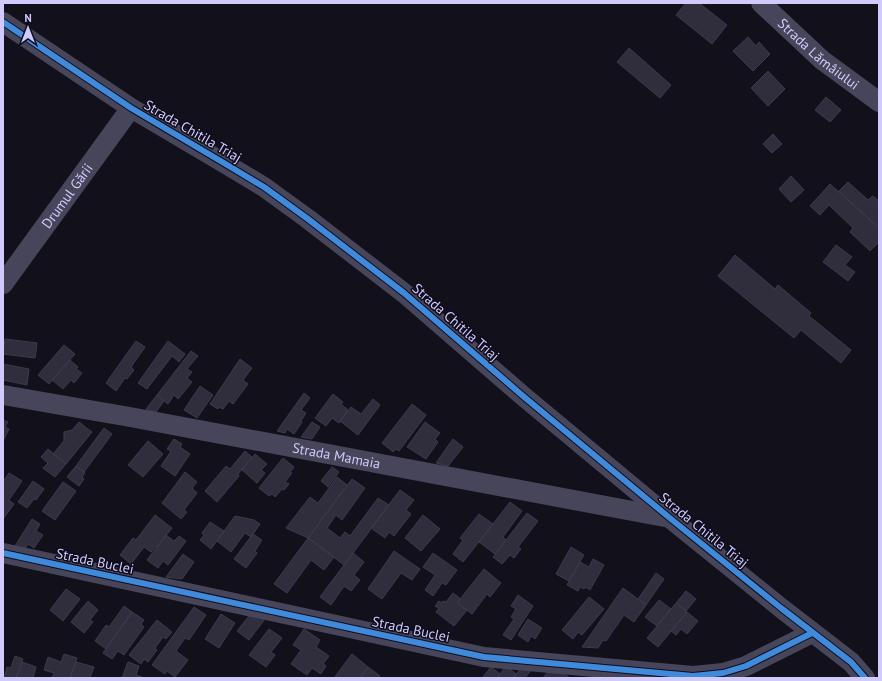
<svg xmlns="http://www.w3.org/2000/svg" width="882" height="681" viewBox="0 0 882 681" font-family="'PT Sans',sans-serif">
	<rect width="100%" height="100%" fill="#12101a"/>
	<path fill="#302e3c" stroke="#3d3a4d" d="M686,3H699L727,25L712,44L676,15Z
		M748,37L756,46L759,42L770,54L753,71L733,51Z
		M629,48L671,85L660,98L617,62Z
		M768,71L785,89L768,106L751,88Z
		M826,97L841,110L830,122L815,110Z
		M773,134L782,144L772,153L763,144Z
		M791,176L804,190L791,202L779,189Z
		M848,182L868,200L873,196L879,201V228L839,191Z
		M830,184L879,228V242L870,251L850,232L853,228L829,205L820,215L810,206Z
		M836,245L852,257L845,265L855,272L848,281L823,262Z
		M735,255L775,289L778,285L811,313L809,316L851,350L841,363L801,330L794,338L718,276Z
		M5,339L37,343L35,358L3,354Z
		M136,341L145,347L131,367L134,370L127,379L125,378L116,391L106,383Z
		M168,341L185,354L179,362L172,356L147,389L138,383Z
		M64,345L75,354L49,384L38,375Z
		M191,351L198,356L187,369L192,372L187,378L192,382L178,399L174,395L168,404L157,395Z
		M240,359L252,368L243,380L248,384L233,404L229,401L223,409L219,407L218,409L210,404Z
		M70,360L78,367L76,369L82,373L74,383L71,380L63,389L52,380Z
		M3,364L29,369L27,385L3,380Z
		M200,386L213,395L197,418L184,410Z
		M304,393L310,398L301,410L306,413L301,421L302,422L294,434L287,429L285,433L277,431Z
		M333,394L343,402L341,404L348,410L339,423L332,418L326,426L315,418Z
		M157,395L164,401L156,412L146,409Z
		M373,399L380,405L358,435L340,421L351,407L361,414Z
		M412,404L426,415L399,451L396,449L393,452L382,443Z
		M3,420L8,422L5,427L9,429L3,441Z
		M79,422L92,432L66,464L53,454L64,441V432L72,430Z
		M312,422L320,427L312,439L301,437Z
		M425,422L440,433L435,439L438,442L426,459L407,447Z
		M104,428L112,434L84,472L76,466Z
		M174,439L182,444L180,447L190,454L175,476L161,466L171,451L167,449Z
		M453,439L463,447L448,466L436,463Z
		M148,441L163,454L143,477L128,465Z
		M48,449L66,464L55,477L43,468L48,463L41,457Z
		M245,451L252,457L238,474L239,476L217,502L205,491L226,466L230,469Z
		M255,454L267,464L261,470L265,473L257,483L242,470Z
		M283,458L294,467L290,472L292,473L285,482L289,484L284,490L282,489L275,497L272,494L269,496L259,488Z
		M76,466L85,473L82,477L84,479L79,486L67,477Z
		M332,467L339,472L328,487L321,481Z
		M185,472L197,482L192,488L197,493L184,510L187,512L181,519L162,503Z
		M9,473L22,481L9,500L14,504L3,519V482Z
		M337,477L347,485L308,538L286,528L310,497L318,503Z
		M352,479L365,488L342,520L336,515L327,528L340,538L345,532L350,536L378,498L389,505L344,565L308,538Z
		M33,481L44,489L36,500L34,499L27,508L18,502Z
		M63,482L76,491L55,520L42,511Z
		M400,490L414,500L406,510L411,514L394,536L389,532L385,538L371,528Z
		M510,502L522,511L503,537L506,540L495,554L479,542Z
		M527,513L538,521L518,547L521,549L514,558L510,555L502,564L493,557Z
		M479,514L493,524L463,562L453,554L463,540L460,538Z
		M155,515L172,528L157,547L156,546L151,552L144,547L131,564L120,555L133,538L136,540Z
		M423,515L440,529L421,551L405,538Z
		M235,516L254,520L260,524L251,537L245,533L231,552L217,541Z
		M32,519L40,524L36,531L43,535L34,548L28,544L23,552L15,546Z
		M210,522L224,531L211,549L200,540L204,535L202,533Z
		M253,534L262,540L255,551L257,553L246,568L234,559Z
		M166,535L174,541L179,536L186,541L168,565L163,561L158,568L147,560Z
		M308,538L334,557L324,570L311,560L287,593L274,584Z
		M571,547L584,555L569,581L556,574Z
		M394,551L420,569L412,580L401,573L382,599L368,589Z
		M353,553L364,562L354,575L360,580L351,591L344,586L331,605L320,597Z
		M433,553L457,570L446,585L442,583L433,596L425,590L435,575L423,567Z
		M183,554L194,562L182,579L166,577Z
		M593,559L604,565L590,590L585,587L584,589L580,587L578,591L567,585L580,562L589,567Z
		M484,569L501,583L490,597L487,594L472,614L457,603Z
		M656,573L664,579L646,605L638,599Z
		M623,588L646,605L634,622L624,615L606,641L603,640L598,648L582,647Z
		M66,589L80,599L63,621L50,610Z
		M686,591L696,599L686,611L676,603Z
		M453,593L461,599L457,603L467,610L454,626L436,612L439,608L435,606L439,601L442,603L443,601L446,602Z
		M518,595L533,606L511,640L503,635L514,619L511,617L516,609L511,606Z
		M589,597L604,609L582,635L578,632L573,639L562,630Z
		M659,600L671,609L657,626L645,617Z
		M88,601L98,610L90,620L93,622L84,633L71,622Z
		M676,603L687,612L658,647L647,638Z
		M124,606L132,612L106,649L95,641L106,625L109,627Z
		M194,607L206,615L189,640L185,638L176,651L188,660L175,677L167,671L165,674L152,665Z
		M132,612L144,620L141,624L144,627L124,655L118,651L112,659L103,653Z
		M687,612L698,621L687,634L681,629L676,635L671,631Z
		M221,614L235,623L219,648L205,639Z
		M249,616L265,619L249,640L237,631Z
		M528,619L542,628L535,639L531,636L528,642L518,635Z
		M157,620L172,632L166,639L163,637L155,648L157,650L148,662L144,659L141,664L129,655Z
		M269,629L282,638L271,652L275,655L266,667L249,655Z
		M304,629L320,640L316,647L329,656L323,664L326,666L321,674L312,668L307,675L291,664L301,650L293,645Z
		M64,654L77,658L70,678H52L54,673L44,670L48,657L61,662Z
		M352,654L368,667L360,678H334Z
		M15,656L23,659L16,678H4L7,667L11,668Z
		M22,662L36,667L33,678H16Z
		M76,662L94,667L90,678H70Z
		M128,662L139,666L136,675L142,677V678H122Z
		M553,665L570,678H543Z
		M506,666L516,674L513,678H497Z
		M523,666H534L525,678H513Z
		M368,667L380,676L378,678H360Z
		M491,667L500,674L497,678H482Z"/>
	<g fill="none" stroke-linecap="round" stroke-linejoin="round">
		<g stroke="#46455a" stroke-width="20">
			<path id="s1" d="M761,3L822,60L879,102"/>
			<path d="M3,22L131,108L229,166L264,187L308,219L404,293L523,396L671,519L781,608L851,662L865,678"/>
			<path id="s2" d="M3,284L131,108"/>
			<path id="s3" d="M3,395L130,417L670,518"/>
			<path d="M3,553L484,657L693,676L723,673L746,666L812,633"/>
		</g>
		<defs>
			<path id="cycleway" d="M3,22L131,108L229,166L264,187L308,219L404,293L523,396L671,519L781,608L851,662L865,678
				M3,553L484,657L693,676L723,673L746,666L812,633"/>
		</defs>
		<use href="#cycleway" stroke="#0f0d1d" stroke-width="8"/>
		<use href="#cycleway" stroke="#408adc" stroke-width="6"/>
	</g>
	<g text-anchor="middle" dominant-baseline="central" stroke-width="3" stroke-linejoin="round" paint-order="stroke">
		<g font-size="14" fill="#d0cbfc" stroke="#0f0d1d">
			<text stroke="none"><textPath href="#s1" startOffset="77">Strada Lămâiului</textPath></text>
			<text transform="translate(193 131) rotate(30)">Strada Chitila Triaj</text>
			<text stroke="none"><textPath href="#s2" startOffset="109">Drumul Gării</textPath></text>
			<text transform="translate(456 322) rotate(41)">Strada Chitila Triaj</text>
			<text stroke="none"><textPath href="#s3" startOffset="339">Strada Mamaia</textPath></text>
			<text transform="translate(704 530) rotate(39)">Strada Chitila Triaj</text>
			<text transform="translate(95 561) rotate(12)">Strada Buclei</text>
			<text transform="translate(411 629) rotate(12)">Strada Buclei</text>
		</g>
	</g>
	<rect width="882" height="681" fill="none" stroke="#d0cbfc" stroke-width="8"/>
	<g transform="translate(28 28)" stroke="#0f0d1d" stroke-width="3" paint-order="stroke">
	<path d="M0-3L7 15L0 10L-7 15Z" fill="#d0cbfc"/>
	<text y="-6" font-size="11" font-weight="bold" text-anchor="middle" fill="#d0cbfc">N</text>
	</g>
</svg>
